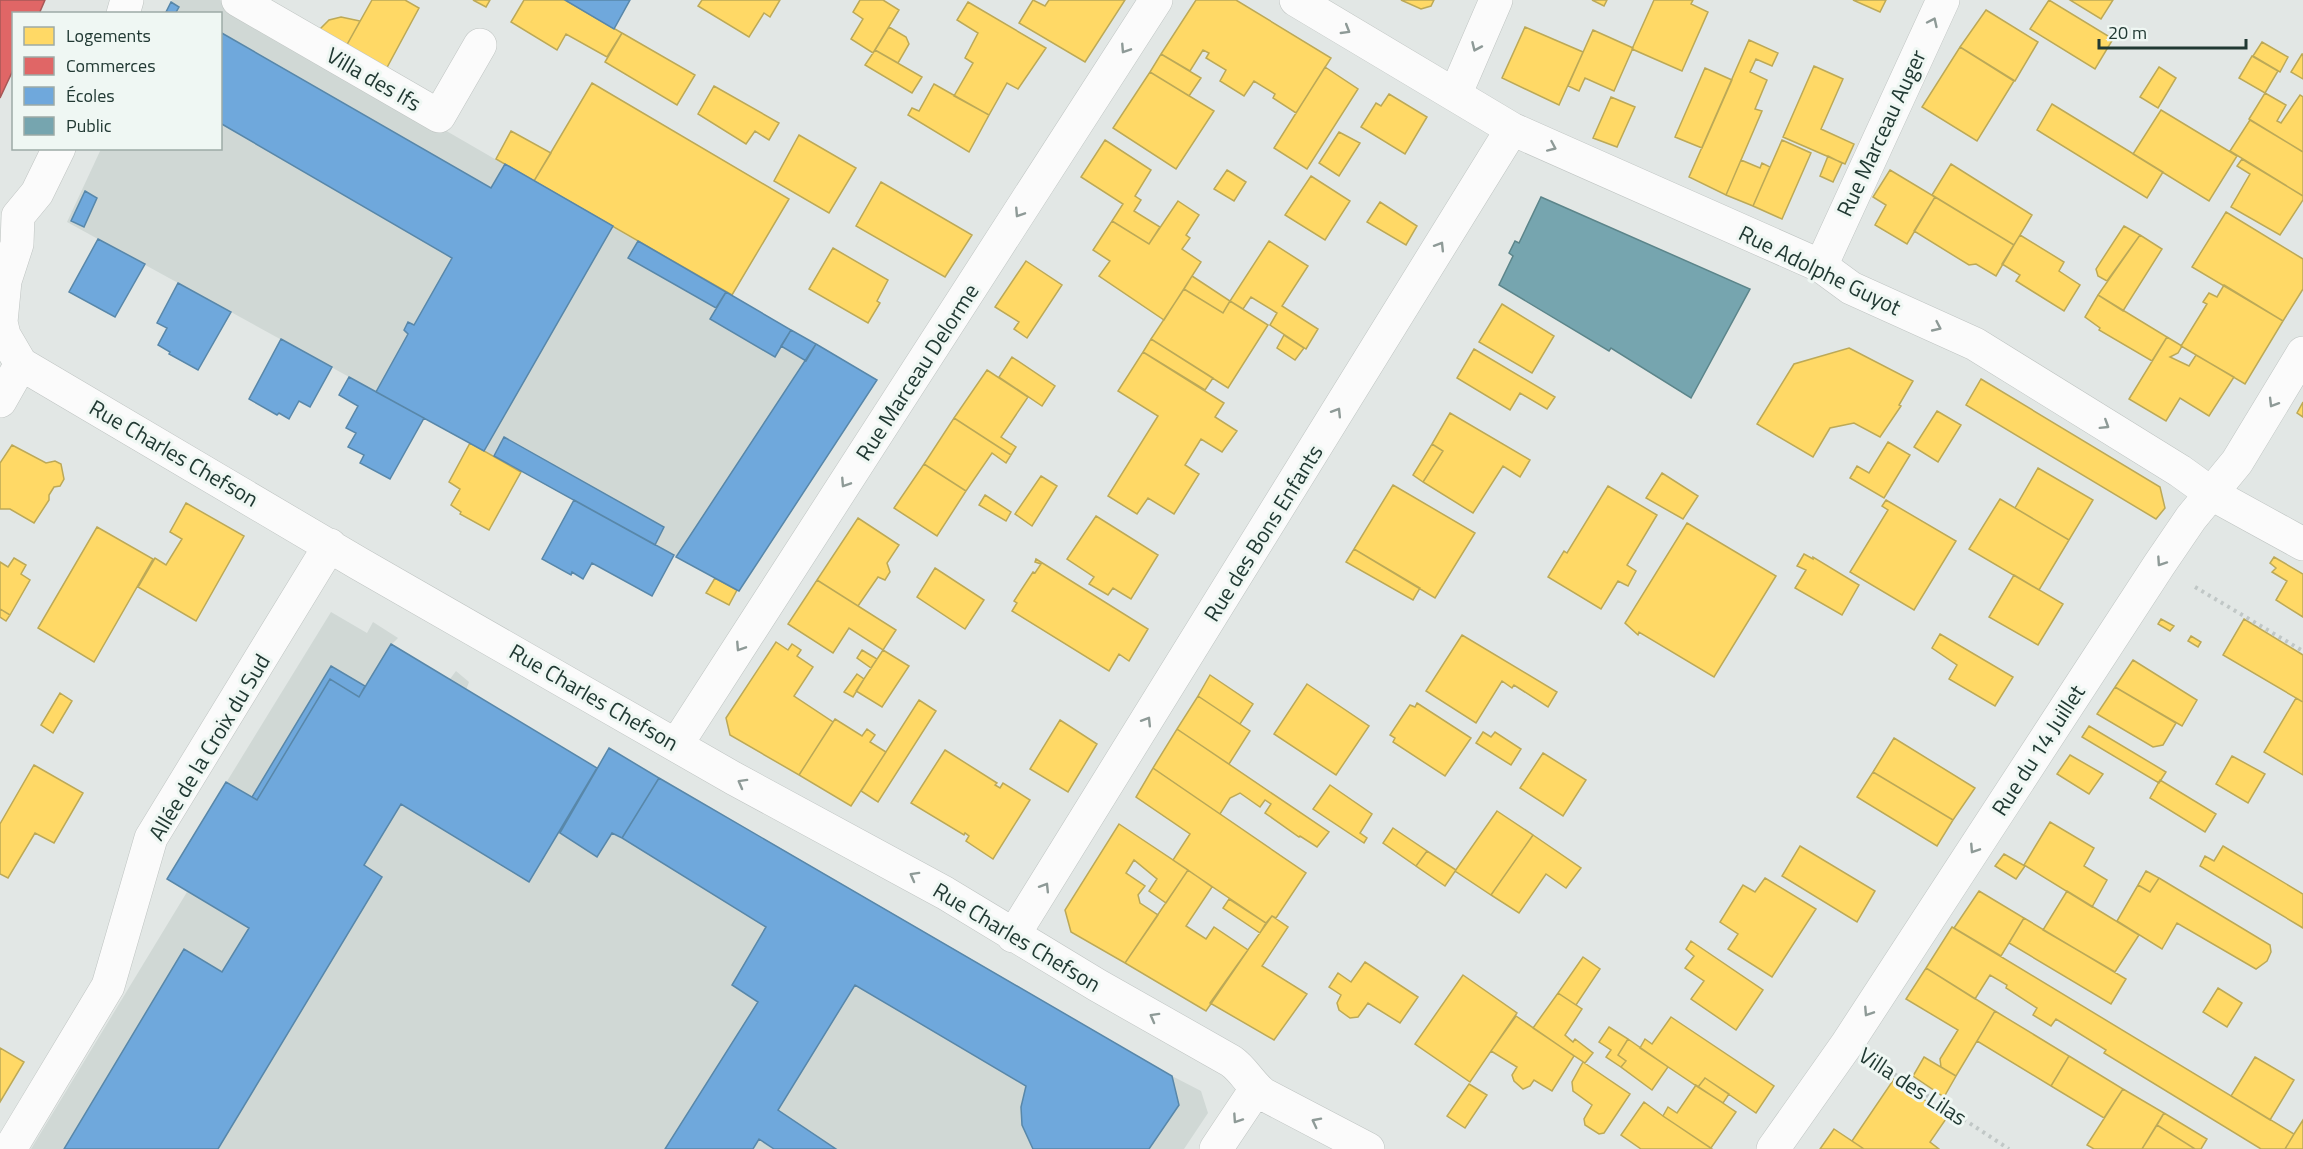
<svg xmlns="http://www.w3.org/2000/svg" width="2303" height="1149" viewBox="0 0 2303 1149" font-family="'Titillium Web',sans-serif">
	<rect width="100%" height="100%" fill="#e2e7e5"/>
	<path fill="#d0d8d5" d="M172,0H220L877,380L739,591L67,222L101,149L220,148V14L165,13Z
		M331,612L367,633L373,622L398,638L391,645L450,679L456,671L469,682L466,690L597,768L609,748L1172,1076L1201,1091L1208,1113L1184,1149H31L187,892L167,879Z"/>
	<path fill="#ffd966" stroke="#bca957" stroke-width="1.5" d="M372,0H405L419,8L384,73L344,50Z
		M473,0H490L486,7Z
		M524,0H565L622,33L607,57L566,34L557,50L511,22Z
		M702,0H780L770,17L764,13L749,37L698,6Z
		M860,0H883L899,10L873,53L851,39L863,19L853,12Z
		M1033,0L1045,6L1049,0H1125L1085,62L1019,23Z
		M1196,0H1236L1331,58L1296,113L1273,98L1275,94L1254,81L1244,96L1220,81L1226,70L1206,58L1209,53L1203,50L1190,71L1161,54Z
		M1434,0L1431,6L1421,9L1401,0Z
		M1592,0H1607L1604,6Z
		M1654,0H1693L1691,4L1708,12L1682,71L1632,49Z
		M1853,0H1886L1880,12Z
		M2049,0L2113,39L2095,69L2030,29Z
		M2070,0H2113L2101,19Z
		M968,2L1046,48L1018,89L1007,83L989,115L954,96L973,63L965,58L978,33L957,20Z
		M1986,10L2038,42L2015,81L1960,47Z
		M341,17L360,21L344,50L316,33L329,20Z
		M889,27L906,37L909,44L898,63L875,50Z
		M1525,27L1583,52L1559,105L1502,78Z
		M1593,30L1633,48L1614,91L1585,78L1579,91L1568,86Z
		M622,33L695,75L677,105L605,62Z
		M1749,40L1778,53L1772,66L1756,59L1750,72L1767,80L1755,109L1762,111L1726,195L1689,177Z
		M2262,42L2288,57L2280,72L2253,56Z
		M1960,47L2014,81L1977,141L1922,107Z
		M875,50L922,77L912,93L865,65Z
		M1161,54L1201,78L1189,96L1150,72Z
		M2302,54H2303V79L2291,72Z
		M2252,56L2278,71L2265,93L2239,78Z
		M1814,66L1843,79L1821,129L1854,144L1845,164L1783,137Z
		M1325,67L1358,89L1307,169L1274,148Z
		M2159,67L2176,78L2158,108L2140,97Z
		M1705,68L1732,80L1702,148L1675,137Z
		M1150,72L1214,111L1176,169L1113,128Z
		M592,83L789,199L732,295L534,181Z
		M934,84L989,115L969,152L908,115L912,108L919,111Z
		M714,86L779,123L769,140L755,131L746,144L698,114Z
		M2265,93L2286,105L2277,121L2281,123L2300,95L2303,97V152L2249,119Z
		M1389,94L1427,117L1405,154L1361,127L1376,103L1381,106Z
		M1611,97L1635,107L1617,147L1593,138Z
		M2052,104L2163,172L2147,198L2037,130Z
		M2161,110L2237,156L2209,201L2133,154Z
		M2250,120L2303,152V196L2230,151Z
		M511,131L551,153L534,181L496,159Z
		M1339,132L1360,143L1339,176L1319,163Z
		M799,135L856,168L829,213L774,181Z
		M1105,140L1151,170L1135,196L1141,200L1134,211L1160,227L1149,244L1112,221L1123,204L1081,177Z
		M1782,140L1811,153L1782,219L1753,206Z
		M1828,156L1842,163L1833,182L1820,176Z
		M2242,159L2303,196V200L2280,235L2231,207L2250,174L2237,166Z
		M1741,160L1760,168L1762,163L1770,167L1753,206L1726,195Z
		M1951,164L2032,215L2014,245L1932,195Z
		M1227,170L1246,182L1234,201L1214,189Z
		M1890,170L1935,197L1907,244L1875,225L1886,205L1873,197Z
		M1311,176L1350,201L1325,240L1285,215Z
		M881,182L972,235L945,277L856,226Z
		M1935,197L2014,245L1996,276L1976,264L1969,265L1914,231Z
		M1178,201L1199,215L1186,235L1190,238L1182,249L1201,262L1164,320L1099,276L1110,261L1093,250L1112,221L1149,244Z
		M1380,202L1417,226L1406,245L1367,222Z
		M2226,212L2303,259V289L2283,321L2192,267Z
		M2124,226L2140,235L2107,281L2098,276L2096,269Z
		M2020,235L2064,262L2059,271L2080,285L2064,311L2016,281L2020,275L2002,264Z
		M2140,235L2162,249L2123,311L2098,295Z
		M1269,241L1308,266L1282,306L1318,329L1306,349L1270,325L1277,313L1251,297L1243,309L1230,301Z
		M833,248L888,280L877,301L880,303L868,323L809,289Z
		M1026,261L1062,285L1027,338L1014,329L1019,322L995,307Z
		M1192,276L1230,301L1223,313L1184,289Z
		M2224,285L2283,321L2245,384L2181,346L2207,304L2203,302L2209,293L2217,297Z
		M1184,289L1223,313L1230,301L1268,325L1228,388L1151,339Z
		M2098,295L2167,337L2152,361L2099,330L2100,328L2085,317Z
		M1502,304L1554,336L1532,373L1479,342Z
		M1284,335L1304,348L1295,360L1277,348Z
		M2167,337L2182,346L2178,353L2170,357L2189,366L2196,355L2234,377L2209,416L2180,398L2166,421L2129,399Z
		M1151,339L1213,378L1205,390L1143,352Z
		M1849,348L1913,381L1899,405L1901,406L1880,437L1854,423L1830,428L1813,457L1757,424L1794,364Z
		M1474,349L1555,397L1547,409L1520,393L1510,410L1457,378Z
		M1143,352L1224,403L1215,417L1237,431L1222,452L1201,439L1185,465L1199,474L1174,514L1148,498L1137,514L1108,496L1158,416L1118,391Z
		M1012,357L1055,386L1042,406L999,377Z
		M987,370L1028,397L1001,437L1016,447L1011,455L954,418Z
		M1981,379L2160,487L2165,508L2156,519L1966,405Z
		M2303,402V417L2297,413Z
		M1937,411L1961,425L1938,462L1914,447Z
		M1450,413L1530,460L1520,477L1503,466L1473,513L1423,482L1443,451L1432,444Z
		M954,418L1011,455L1006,463L992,453L966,491L924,464Z
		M1888,442L1910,455L1884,498L1850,478L1857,466L1869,473Z
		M470,443L521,472L489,530L460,514L461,512L451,505L460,489L449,482Z
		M1432,444L1443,451L1423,482L1413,475Z
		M12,445L46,463L55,461L61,464L64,479L60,486L54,487L49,495V500L34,523L10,509H0V463Z
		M924,464L966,491L937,536L894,508Z
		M2038,468L2093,500L2069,540L2015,508Z
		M1662,473L1698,496L1683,519L1646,498Z
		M1041,476L1057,486L1032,526L1015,514Z
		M1393,485L1475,533L1435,598L1354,549Z
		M1608,486L1657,515L1627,565L1636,571L1628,586L1618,581L1601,609L1548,577L1564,551L1567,553Z
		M985,495L1011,512L1006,521L979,505Z
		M2000,499L2069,540L2039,590L1969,549Z
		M1886,500L1956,541L1914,610L1850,572L1888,510L1882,506Z
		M186,503L244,536L196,621L138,587L155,558L166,565L182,539L170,532Z
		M1096,516L1158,555L1131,599L1113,588L1108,595L1089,584L1094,577L1067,559Z
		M858,518L899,545L887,563L890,572L885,580L878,577L858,606L817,580Z
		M1687,523L1776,576L1714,677L1639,632L1638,635L1625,623Z
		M97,527L153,559L94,662L38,628Z
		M1354,549L1420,588L1413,600L1346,562Z
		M1804,554L1813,559V557L1859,585L1842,615L1795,588L1806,570L1797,566Z
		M2274,557L2303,574V617L2276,600L2287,581L2272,572L2276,568L2270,563Z
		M14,558L26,565L21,574L30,580L10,615L0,609V562L8,567Z
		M1036,559L1148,629L1129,661L1119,654L1109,671L1012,611L1017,603L1014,601L1033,572L1035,573L1041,564L1035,562Z
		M935,568L984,600L965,629L917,597Z
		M2014,575L2063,604L2038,645L1989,617Z
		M715,578L737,590L729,605L706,593Z
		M817,580L896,630L883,650L849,628L833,653L788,624Z
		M0,609L10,615L6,621L0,617Z
		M2161,619L2174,626L2170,631L2158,624Z
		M2244,619L2303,655V702L2223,655Z
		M1940,634L2013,677L1995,706L1949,679L1957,665L1932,648Z
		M1462,635L1557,692L1548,707L1514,685L1512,688L1502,681L1476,723L1426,691Z
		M2191,636L2201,642L2198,647L2188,641Z
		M776,642L788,650L792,644L801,650L797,656L813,667L794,696L833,722L799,775L730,735L726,718Z
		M862,650L877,659L871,668L857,658Z
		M883,650L909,666L882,707L856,691Z
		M2133,660L2197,700L2182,726L2115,687Z
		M857,674L864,679L853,697L844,692Z
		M1210,675L1253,704L1240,724L1198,696Z
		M1307,684L1369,726L1336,775L1274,734Z
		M2115,687L2176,723L2163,745L2153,747L2097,714Z
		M60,693L72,701L53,733L41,725Z
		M1198,696L1250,731L1229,764L1177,729Z
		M2296,698L2303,702V775L2264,752Z
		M919,700L936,711L878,802L861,791Z
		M1417,703L1471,738L1445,776L1393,742L1395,738L1390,735L1410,705L1415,707Z
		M835,719L862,736L867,729L875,735L870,742L886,752L851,806L799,775Z
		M1060,720L1097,744L1068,792L1030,769Z
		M2089,726L2166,772L2159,783L2082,737Z
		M1177,729L1329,832L1317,847L1300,836L1299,837L1265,813L1271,804L1265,800L1260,807L1240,793L1230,798L1220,814L1153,768Z
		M1483,732L1491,737L1495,732L1521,749L1511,765L1476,743Z
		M1894,738L1975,788L1953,820L1873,772Z
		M945,750L997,783L995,785L1000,788L1003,783L1030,800L993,859L966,841L969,836L965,833L964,835L911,803Z
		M1543,753L1586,780L1563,816L1520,788Z
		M2070,755L2103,774L2089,794L2057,774Z
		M2232,756L2265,774L2248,803L2216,784Z
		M34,765L83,793L54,843L35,833L8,878L0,874V824Z
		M1153,768L1306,873L1276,918L1272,916L1266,923L1173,860L1190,834L1136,797Z
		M1873,772L1953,820L1937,846L1857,797Z
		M2160,780L2216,814L2205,832L2150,798Z
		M1330,785L1372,814L1360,833L1367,838L1364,843L1313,809Z
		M1497,811L1533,835L1491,895L1455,871Z
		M2050,822L2094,848L2084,866L2107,880L2092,907L2024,865Z
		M1119,824L1188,870L1166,903L1149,891L1157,879L1134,860L1126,873L1145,886L1138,895L1140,903L1158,915L1125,963L1071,932L1065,910Z
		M1393,828L1427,851L1416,866L1383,843Z
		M1533,835L1581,868L1566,888L1546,874L1519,913L1491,895Z
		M1800,846L1875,891L1857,922L1782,876Z
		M2223,846L2303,894V928L2200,866L2205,856L2214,861Z
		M1427,851L1456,870L1445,886L1416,866Z
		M2004,854L2025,866L2016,879L1995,866Z
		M1188,870L1212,887L1186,926L1206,939L1214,927L1248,950L1206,1011L1125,963Z
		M2146,871L2159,878L2150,892L2138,885Z
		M1765,878L1816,909L1772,977L1728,949L1738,934L1720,922L1743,885L1755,892Z
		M2159,878L2270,945L2271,952L2267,961L2256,969L2177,923L2162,949L2117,921L2138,885L2150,892Z
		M1979,891L2024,918L2001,956L1954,928Z
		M2067,891L2139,935L2115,972L2043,930Z
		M1229,899L1266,923L1260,933L1223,908Z
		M1272,916L1288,927L1262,966L1307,994L1274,1040L1210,1003Z
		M2024,918L2126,979L2111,1004L2009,943Z
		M1952,927L2294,1134L2285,1149H2261L2104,1053L2106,1050L2056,1019L2051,1026L2033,1015L2037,1008L2006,988L2007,985L1990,975L1975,999L1926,968Z
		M1691,941L1763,990L1736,1030L1691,999L1704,981L1685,968L1694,956L1686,949Z
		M1583,957L1600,969L1576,1005L1558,993Z
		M1365,962L1418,997L1400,1023L1368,1003L1358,1017L1350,1018L1339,1010L1337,1003L1341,995L1329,987L1338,973L1351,982Z
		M1926,968L1995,1011L1956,1076L1941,1067L1940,1059L1958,1030L1906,999Z
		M1463,975L1517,1013L1470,1082L1415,1044Z
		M2218,988L2242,1003L2227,1027L2203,1012Z
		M1558,993L1582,1009L1565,1035L1573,1042L1575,1039L1593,1053L1585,1063L1533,1028Z
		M1995,1011L2069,1056L2051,1086L1977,1041Z
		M1516,1016L1574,1056L1552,1091L1534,1080L1530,1086L1523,1089L1514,1081L1512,1075L1517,1067L1491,1051Z
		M1671,1017L1774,1086L1756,1113L1705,1078L1698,1087L1640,1048L1645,1039L1652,1044Z
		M1609,1027L1628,1039L1618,1055L1626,1061L1621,1067L1606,1057L1611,1050L1599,1042Z
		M1628,1039L1668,1067L1652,1090L1621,1067L1626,1061L1618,1055Z
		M0,1048L24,1062L0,1102Z
		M2069,1056L2123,1089L2104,1118L2051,1086Z
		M1924,1057L1956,1076L1944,1097L1913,1076Z
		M2255,1057L2294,1080L2270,1120L2231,1096Z
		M1583,1062L1630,1094L1604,1133L1599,1134L1585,1125L1584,1119L1592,1105L1573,1091L1572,1082Z
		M1705,1078L1729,1094L1723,1103L1698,1087Z
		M1894,1079L1948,1116L1930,1142L1939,1149H1864L1852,1141Z
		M1469,1084L1487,1095L1465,1128L1447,1116Z
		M1696,1085L1736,1112L1711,1148L1663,1116L1668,1107L1677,1113Z
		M2123,1089L2164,1113L2142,1149H2094L2087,1145Z
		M1644,1102L1663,1116L1712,1149H1641L1621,1135Z
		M2164,1113L2207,1139L2201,1149H2195L2157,1125Z
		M2303,1120V1149H2285L2294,1134Z
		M2157,1125L2195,1149H2142Z
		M1834,1129L1864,1149H1820Z"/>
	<path fill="#e06666" stroke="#a75857" stroke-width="1.5" d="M0,0H45L39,14H14V68L0,98Z"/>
	<path fill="#6fa8dc" stroke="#5887a9" stroke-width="1.5" d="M565,0H630L614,29Z
		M171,2L179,7L175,14L166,12Z
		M220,32L491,188L505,164L613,226L484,451L376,392L408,334L404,330L408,322L414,325L452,258L220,123Z
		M85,191L97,198L84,227L71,221Z
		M98,239L145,264L115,317L69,292Z
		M638,241L726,292L716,308L628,258Z
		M178,283L231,312L198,370L169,354L170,352L158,345L167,328L157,323Z
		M726,292L791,330L775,357L710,319Z
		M791,330L816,344L806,361L781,346Z
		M281,339L332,367L310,407L299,401L289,419L279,413L277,415L249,399Z
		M816,344L877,380L739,591L737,590L676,557Z
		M349,377L424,418L390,479L360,463L364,455L348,447L356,433L346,428L358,406L339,395Z
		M504,437L664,527L655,545L494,456Z
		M574,500L674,555L652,596L592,563L583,579L572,572L571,575L542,559Z
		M391,644L597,768L529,882L401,804L364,865L382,877L218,1149H64L184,949L222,972L249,928L167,879L226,782L257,800L330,679L359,697Z
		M331,666L365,686L359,697L330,679L257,800L252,797Z
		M609,748L659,778L622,838L612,833L597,857L560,833Z
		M659,778L1172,1076L1179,1105L1149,1149H1033L1022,1125L1021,1107L1026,1086L855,985L778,1110L836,1149H774L759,1139L753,1149H665L758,1002L732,985L766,927L622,838Z"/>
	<path fill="#76a5af" stroke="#5c858a" stroke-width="1.5" d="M1541,197L1750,289L1691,398L1611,348L1609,351L1499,285L1513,256L1509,253L1515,241L1519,243Z"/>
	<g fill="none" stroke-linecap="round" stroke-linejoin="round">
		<defs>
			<path id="minor" d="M238,0L439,116L480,45
				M1296,0L1512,129L1821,266L1851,288L1975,344L2180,471L2212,494L2303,544
				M123,14L127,0
				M1455,95L1496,0
				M59,148L37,193L18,216L17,244L5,281L1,322L4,335L21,364L358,563L733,778L945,893L1097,985L1231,1061C1244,1070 1250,1084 1263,1094L1368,1149
				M1821,266L1943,0
				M0,401L21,364
				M677,744L1156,0
				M1013,936L1512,129
				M10,1149L108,986L151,838L330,545
				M1216,1149L1256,1089
				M1773,1149L1847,1044L2159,565L2191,518L2237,462L2303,353"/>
		</defs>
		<use href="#minor" stroke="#bfc4c2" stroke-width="34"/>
		<path stroke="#c0c7c6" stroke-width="4" stroke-dasharray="3 4.5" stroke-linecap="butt" d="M2195,587L2303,651
			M1882,1066L2009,1149"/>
		<use href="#minor" stroke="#fbfbfb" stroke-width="33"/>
	</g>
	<defs><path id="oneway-chevron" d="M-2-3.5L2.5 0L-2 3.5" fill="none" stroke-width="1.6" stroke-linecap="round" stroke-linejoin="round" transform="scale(1.5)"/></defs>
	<g stroke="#8e9a97">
		<use href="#oneway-chevron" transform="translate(1933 22) rotate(-65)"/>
		<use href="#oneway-chevron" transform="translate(1346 30) rotate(31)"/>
		<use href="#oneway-chevron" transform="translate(1476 47) rotate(114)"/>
		<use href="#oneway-chevron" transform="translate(1125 49) rotate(123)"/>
		<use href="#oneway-chevron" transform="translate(1552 147) rotate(24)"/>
		<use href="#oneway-chevron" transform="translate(1019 213) rotate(123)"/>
		<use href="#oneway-chevron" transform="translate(1440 246) rotate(-58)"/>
		<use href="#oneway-chevron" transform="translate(1937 327) rotate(25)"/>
		<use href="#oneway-chevron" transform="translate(2273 403) rotate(121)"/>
		<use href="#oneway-chevron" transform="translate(1337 412) rotate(-58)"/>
		<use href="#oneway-chevron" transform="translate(2105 425) rotate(32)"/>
		<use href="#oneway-chevron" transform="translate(845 483) rotate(123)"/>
		<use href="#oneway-chevron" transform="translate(2161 562) rotate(124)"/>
		<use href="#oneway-chevron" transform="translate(740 647) rotate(123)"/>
		<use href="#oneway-chevron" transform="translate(1147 721) rotate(-58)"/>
		<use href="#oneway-chevron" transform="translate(742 783) rotate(-151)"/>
		<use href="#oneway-chevron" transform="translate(1974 849) rotate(123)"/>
		<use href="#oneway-chevron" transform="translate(914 876) rotate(-151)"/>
		<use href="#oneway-chevron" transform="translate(1045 887) rotate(-58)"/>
		<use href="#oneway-chevron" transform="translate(1868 1012) rotate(123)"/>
		<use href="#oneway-chevron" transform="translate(1154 1017) rotate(-151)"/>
		<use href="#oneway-chevron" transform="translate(1237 1119) rotate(124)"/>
		<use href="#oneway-chevron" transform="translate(1316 1122) rotate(-153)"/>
	</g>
	<g text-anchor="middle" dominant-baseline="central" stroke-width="6" stroke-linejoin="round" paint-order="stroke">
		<g font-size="22" fill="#213933" stroke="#eff7f3">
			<text transform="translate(374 79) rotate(30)">Villa des Ifs</text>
			<text transform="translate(1881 133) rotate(-65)">Rue Marceau Auger</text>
			<text transform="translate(1820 270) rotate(26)">Rue Adolphe Guyot</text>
			<text transform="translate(917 372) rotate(-57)">Rue Marceau Delorme</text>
			<text transform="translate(174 453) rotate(30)">Rue Charles Chefson</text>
			<text transform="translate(1263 533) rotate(-58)">Rue des Bons Enfants</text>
			<text transform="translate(594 697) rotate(30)">Rue Charles Chefson</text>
			<text transform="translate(209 747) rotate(-59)">Allée de la Croix du Sud</text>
			<text transform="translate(2038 750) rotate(-57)">Rue du 14 Juillet</text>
			<text transform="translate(1017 937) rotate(31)">Rue Charles Chefson</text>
			<text transform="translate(1913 1086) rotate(33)">Villa des Lilas</text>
		</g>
	</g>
	<rect x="12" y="12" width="210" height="138" fill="#eff7f3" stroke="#9daba6" stroke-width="1.5"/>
	<rect x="24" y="27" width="30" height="18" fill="#ffd966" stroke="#9daba6" stroke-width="1.5"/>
	<text x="66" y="42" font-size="18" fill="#213933">Logements</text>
	<rect x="24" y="57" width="30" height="18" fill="#e06666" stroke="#9daba6" stroke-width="1.5"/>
	<text x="66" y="72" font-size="18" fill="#213933">Commerces</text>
	<rect x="24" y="87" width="30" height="18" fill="#6fa8dc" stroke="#9daba6" stroke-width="1.5"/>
	<text x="66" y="102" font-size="18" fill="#213933">Écoles</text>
	<rect x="24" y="117" width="30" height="18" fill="#76a5af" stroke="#9daba6" stroke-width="1.5"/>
	<text x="66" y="132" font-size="18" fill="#213933">Public</text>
	<path d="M2099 39v9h147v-9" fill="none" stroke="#213933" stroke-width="3"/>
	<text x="2108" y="39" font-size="18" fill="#213933" stroke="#eff7f3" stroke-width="4.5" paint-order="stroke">20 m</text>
</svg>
